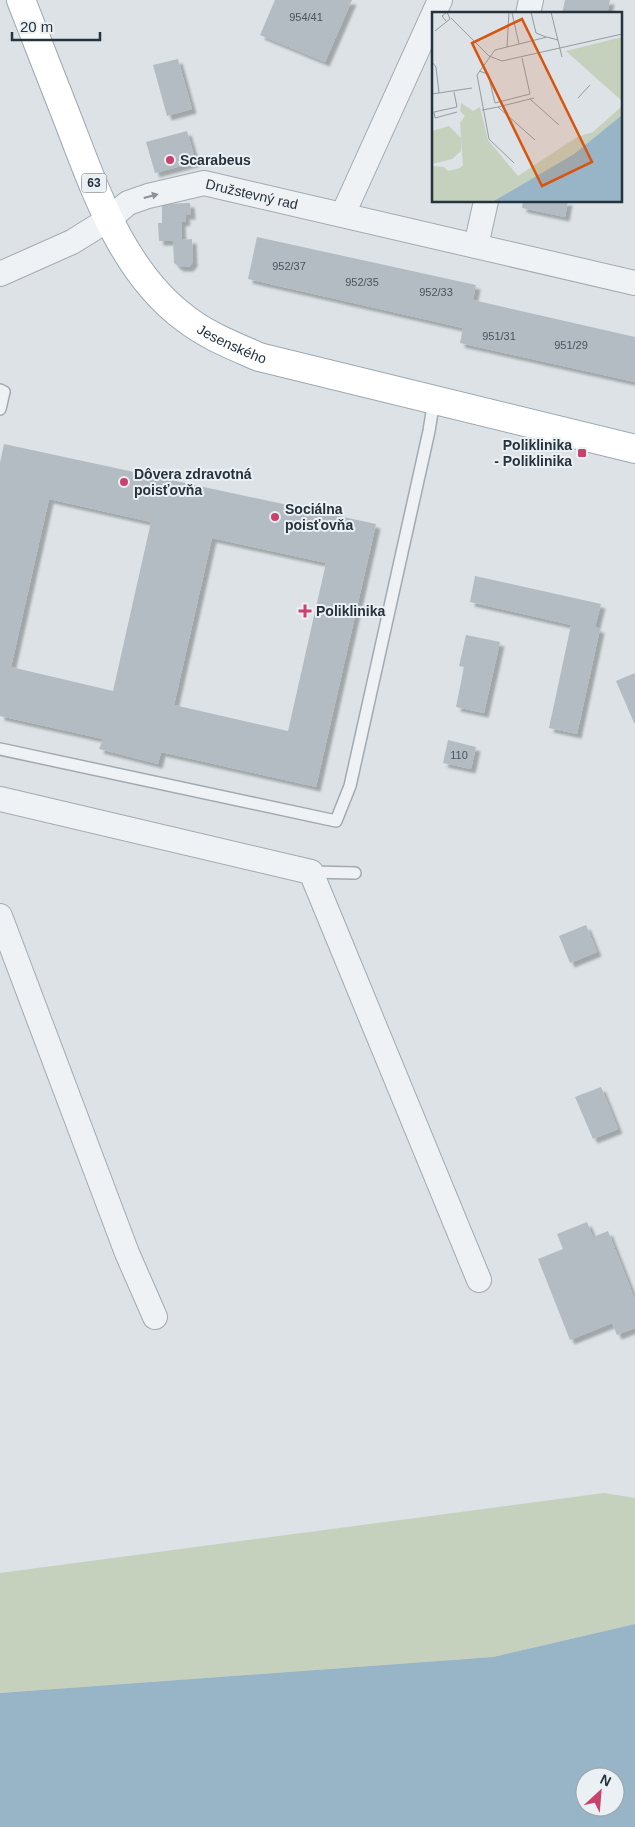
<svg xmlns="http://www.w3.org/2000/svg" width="635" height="1827" viewBox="0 0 635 1827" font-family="Helvetica,sans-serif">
	<defs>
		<filter id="shadow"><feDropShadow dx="4.5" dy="4.5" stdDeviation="1" flood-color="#0004"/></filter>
	</defs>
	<rect width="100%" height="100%" fill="#dce2e6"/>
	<path fill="#c5d0bd" d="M604,1493L635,1498V1624L493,1657L0,1693V1573Z"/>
	<path fill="#97b5c6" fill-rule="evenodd" d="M635,1624V1827H0V1693L493,1657ZM585,1777H615V1807H585Z"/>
	<path fill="#b3bcc2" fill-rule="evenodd" filter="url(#shadow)" d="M275,0H352L325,62L260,35Z
		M565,0H610L607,14H562Z
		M178,59L192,109L167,116L153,65Z
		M187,131L196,162L155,173L146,142Z
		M523,201H568L565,217L522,208Z
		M190,203L191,215H185L186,221L181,222L182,240L192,239L193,262L189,267H179L174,263L173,241H159L158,223H162V204Z
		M257,237L476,285L473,300L635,337V382L460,343L463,328L248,279Z
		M4,444L376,524L316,787L161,752L158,764L99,749L103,739L0,716V463ZM49,499L151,522L113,691L11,667ZM212,538L326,563L288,731L174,705Z
		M475,576L601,604L595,627L600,629L577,734L549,728L571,625L470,602Z
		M466,635L500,642L484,713L456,707L464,667L459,666Z
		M635,673V725L616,681Z
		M448,740L476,747L471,769L443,763Z
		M586,925L597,952L570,963L559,936Z
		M601,1087L618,1129L593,1139L575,1097Z
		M587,1222L593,1237L608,1231L635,1300V1328L617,1335L612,1323L570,1340L538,1259L563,1249L557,1234Z"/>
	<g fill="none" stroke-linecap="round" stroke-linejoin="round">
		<defs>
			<path id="service" d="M0,390L4,392L0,409
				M0,749L336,821L350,786L429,431L434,400
				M311,872L355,873"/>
			<g id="minor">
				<path d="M528,14L531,0"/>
				<path d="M343,214L440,0"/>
				<path d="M476,246L486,201"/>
				<path id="s1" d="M0,274L72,242L109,219L128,203L148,196L204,183L635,283"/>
				<path d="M0,799L311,872L479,1280"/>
				<path d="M0,916L127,1253L155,1317"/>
			</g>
			<g id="primary">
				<path id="s2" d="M21,0C37,40 52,80 68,120C95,190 123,273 186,319C208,336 234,346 259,357L635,449"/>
			</g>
		</defs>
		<use href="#service" stroke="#a2aab0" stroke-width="14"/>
		<use href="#minor" stroke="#a2aab0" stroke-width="26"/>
		<use href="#primary" stroke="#9ca8b1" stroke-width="30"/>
		<use href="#service" stroke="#eef2f4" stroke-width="11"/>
		<use href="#minor" stroke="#eef2f4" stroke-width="24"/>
		<use href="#primary" stroke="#fff" stroke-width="28"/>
	</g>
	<defs><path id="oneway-solid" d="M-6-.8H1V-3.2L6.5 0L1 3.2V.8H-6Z" transform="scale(1.25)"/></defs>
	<use fill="#8a9298" href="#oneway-solid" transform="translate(151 196) rotate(-15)"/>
	<g fill="#cb416d" stroke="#ebf0f4" stroke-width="2">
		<circle cx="170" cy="160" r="5"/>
		<rect x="577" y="448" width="10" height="10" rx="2.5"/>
		<circle cx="124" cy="482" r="5"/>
		<circle cx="275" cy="517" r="5"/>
		<path d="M302.5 603.5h5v5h5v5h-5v5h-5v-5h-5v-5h5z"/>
	</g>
	<g text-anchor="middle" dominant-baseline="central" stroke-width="4" stroke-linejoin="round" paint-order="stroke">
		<g font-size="11" fill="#49545e">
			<text x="306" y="17">954/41</text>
			<text x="289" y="266">952/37</text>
			<text x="362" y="282">952/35</text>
			<text x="436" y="292">952/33</text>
			<text x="499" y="336">951/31</text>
			<text x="571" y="345">951/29</text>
			<text x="459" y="755">110</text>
		</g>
		<rect fill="#ebf0f4" stroke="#616b73" stroke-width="1" x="81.5" y="173.5" width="25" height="19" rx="4"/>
		<g font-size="12" font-weight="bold" fill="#26323c">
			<text x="94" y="183">63</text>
		</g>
		<g font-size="14" font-weight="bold" fill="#26323c" stroke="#ebf0f4" text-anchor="start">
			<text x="180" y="160">Scarabeus</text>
			<text x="572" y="445" text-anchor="end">Poliklinika<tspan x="572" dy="16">- Poliklinika</tspan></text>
			<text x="134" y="474">Dôvera zdravotná<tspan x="134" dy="16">poisťovňa</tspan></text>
			<text x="285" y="509">Sociálna<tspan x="285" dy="16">poisťovňa</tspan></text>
			<text x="316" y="611">Poliklinika</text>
		</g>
		<g font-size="14" fill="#26323c" stroke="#ebf0f4">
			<text stroke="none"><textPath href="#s1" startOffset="275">Družstevný rad</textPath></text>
			<text stroke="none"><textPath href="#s2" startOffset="416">Jesenského</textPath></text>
		</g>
	</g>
	<g transform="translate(432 12)">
		<rect width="190" height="190" fill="#dce2e6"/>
		<path d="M190,25V89L134,39ZM29,91L41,99L48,95L56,128L86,164L145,125L161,120L190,94V103L142,142L60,190H0V154L12,155L16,159L28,156L31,153L28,111L33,104L28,99ZM17,114L29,126V139L20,147L0,152V119Z" fill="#c5d0bd"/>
		<path d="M190,103V190H60L142,142Z" fill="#97b5c6"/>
		<path fill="none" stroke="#939ca2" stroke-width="1" d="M99,0L104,21L114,25M119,0L130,45M80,1L87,32M19,6L57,44L70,49L190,22M3,19L18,7L15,0L10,4L14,9M75,35L77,0M0,50L4,55L7,81M47,59L56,62L63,91L98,82L90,46M22,80L25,95L2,100L3,106L25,100M0,82L40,76M146,86L158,73M98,87L127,113M66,95L102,86M50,98L66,95L103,128M82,151L57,127L45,63L63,38L115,25L126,28"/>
		<path fill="#d55511" fill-opacity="0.15" stroke="#d55511" stroke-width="2.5" d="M90,7L160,150L110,174L40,31Z"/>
		<rect width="190" height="190" fill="none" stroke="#26323c" stroke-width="2.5"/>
	</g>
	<g transform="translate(600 1792) rotate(26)"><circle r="24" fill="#ebf0f4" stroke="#9ca4aa"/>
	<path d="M0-4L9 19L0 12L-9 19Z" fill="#cb416d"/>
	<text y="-8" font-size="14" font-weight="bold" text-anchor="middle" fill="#26323c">N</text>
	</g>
	<path d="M12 32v8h88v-8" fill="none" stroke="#26323c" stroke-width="2.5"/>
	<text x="20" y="32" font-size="15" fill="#26323c" stroke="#ebf0f4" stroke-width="4" paint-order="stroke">20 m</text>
</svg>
